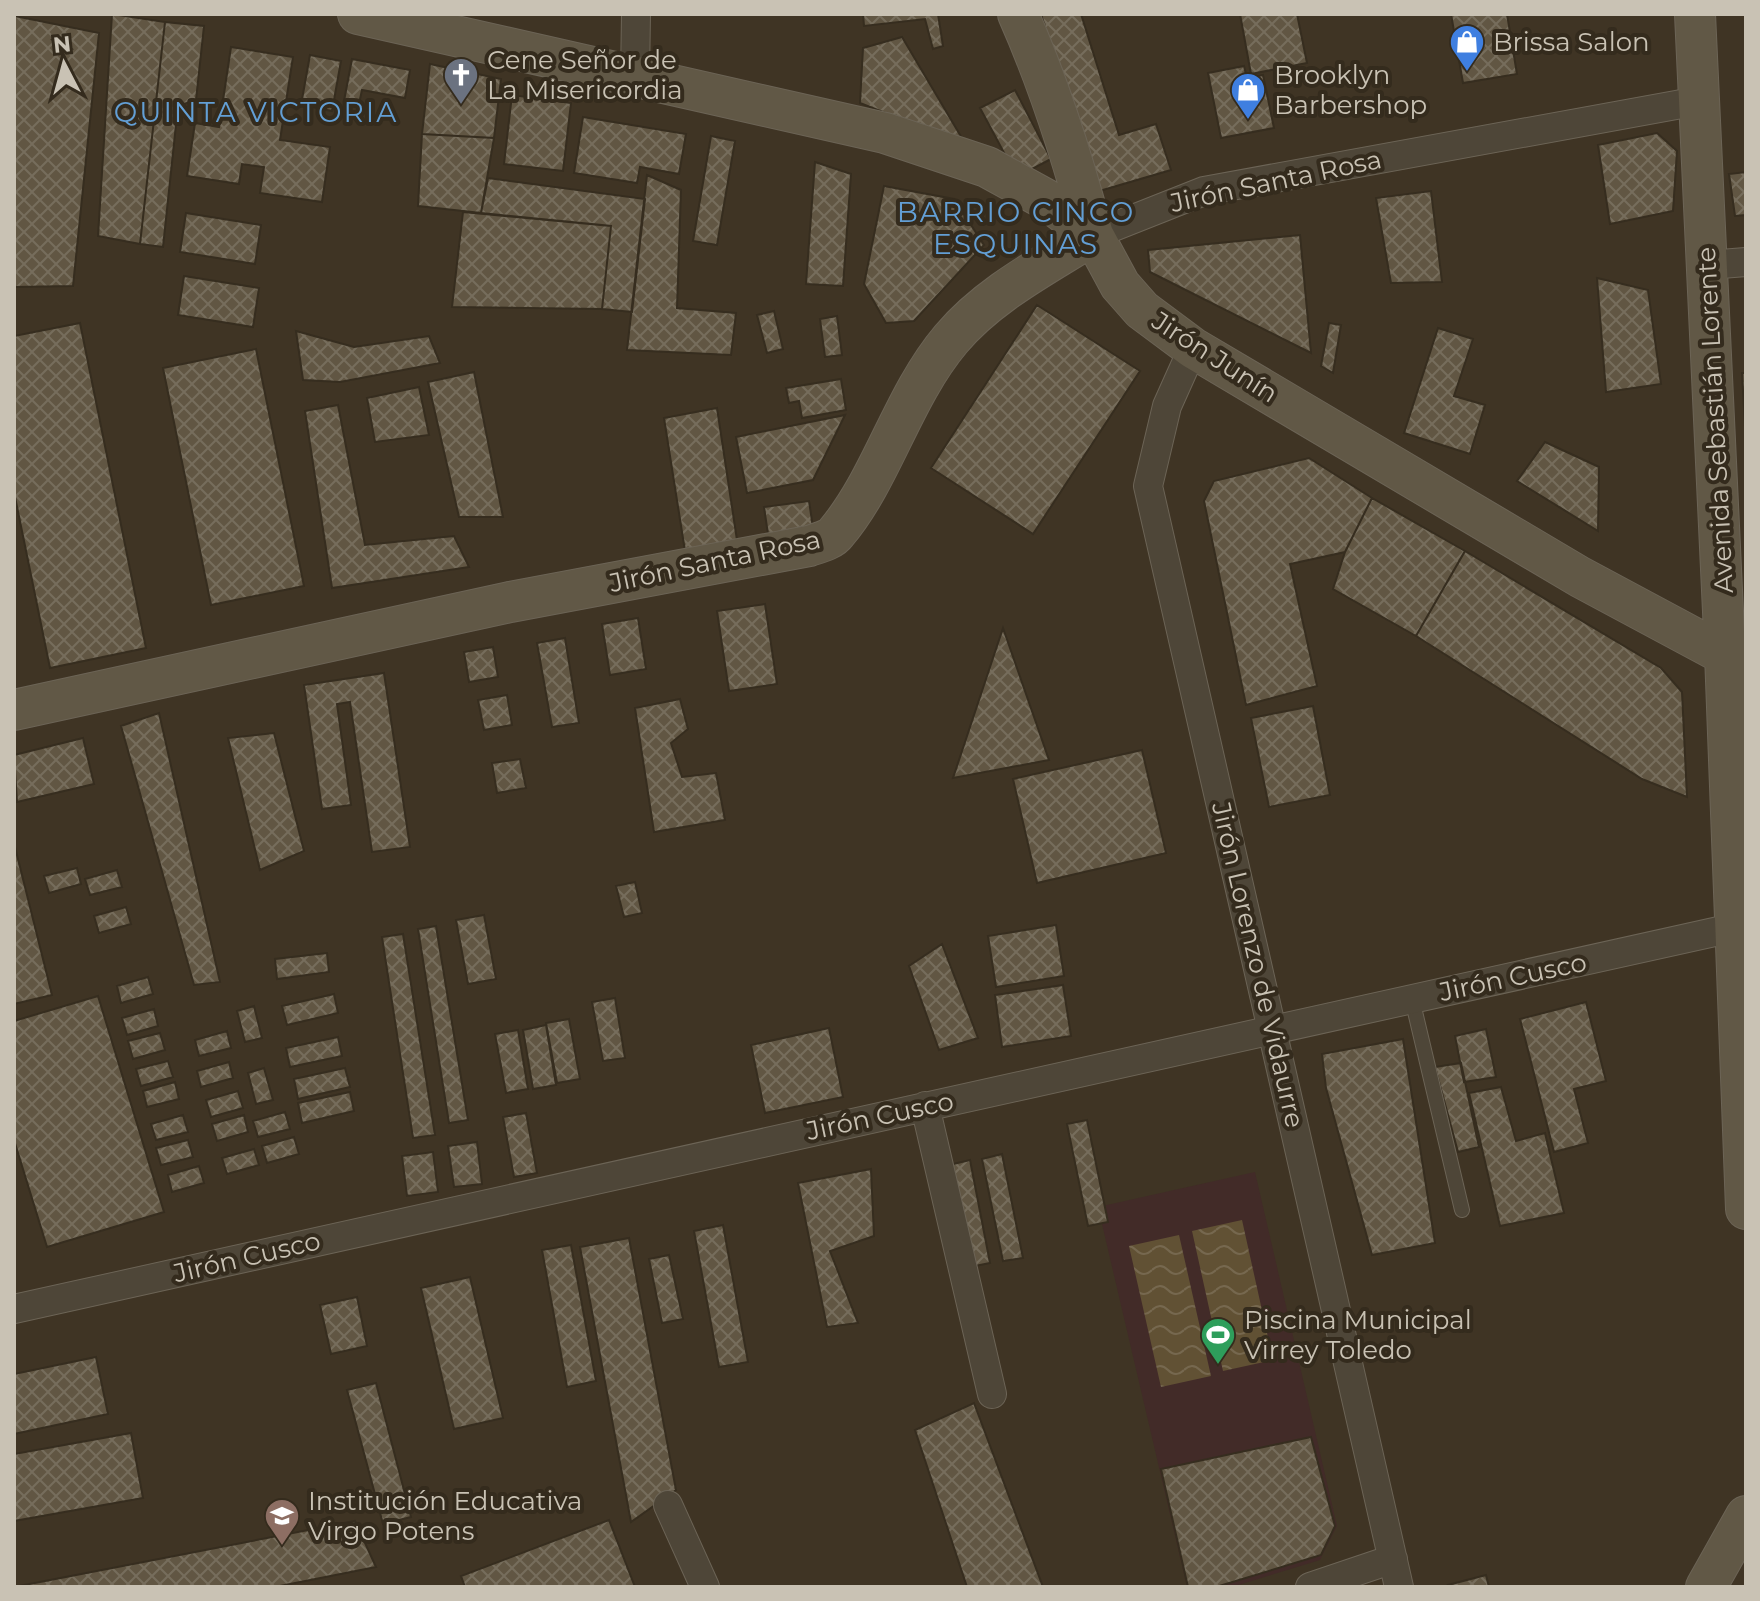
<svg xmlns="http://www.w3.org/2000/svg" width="1760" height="1601" viewBox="0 0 1760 1601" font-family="Montserrat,sans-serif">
	<defs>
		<pattern id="water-waves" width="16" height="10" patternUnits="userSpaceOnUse" patternTransform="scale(2)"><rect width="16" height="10" fill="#615134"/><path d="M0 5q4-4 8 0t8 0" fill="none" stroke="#76684f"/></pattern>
		<pattern id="building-cross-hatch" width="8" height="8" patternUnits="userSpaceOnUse" patternTransform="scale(2)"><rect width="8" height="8" fill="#615643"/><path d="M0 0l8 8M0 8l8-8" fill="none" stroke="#766d5c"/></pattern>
	</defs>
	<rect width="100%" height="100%" fill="#3f3424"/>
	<path fill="#422b28" d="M1255,1172L1337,1526L1320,1560L1232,1587H1187L1098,1207Z"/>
	<path fill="url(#water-waves)" d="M1242,1220L1273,1360L1223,1371L1192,1231Z
		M1179,1235L1211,1376L1161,1387L1129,1246Z"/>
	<path fill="url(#building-cross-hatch)" stroke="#362d1f" stroke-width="2" d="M112,14L165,22L140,244L98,236Z
		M863,14H938L943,46L933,49L925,19L864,26Z
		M1041,14H1081L1119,135L1156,124L1171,170L1096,192Z
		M1240,14H1297L1307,63L1251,74Z
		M1451,14H1507L1517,74L1463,83Z
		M15,16L99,33L73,286L14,287Z
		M165,22L204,26L196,100L178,106L163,247L140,244Z
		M902,37L966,145L860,103L863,48Z
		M231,47L293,57L280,140L330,147L322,202L260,193L264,167L242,164L239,184L187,176L195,123L219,127Z
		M310,55L341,61L332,111L301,105Z
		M352,59L410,70L405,98L362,90L359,104L344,101Z
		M430,64L501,79L494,138L422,134Z
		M1244,66L1247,78L1263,75L1274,128L1221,138L1208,73Z
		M1015,90L1051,159L1017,177L980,108Z
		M512,95L571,103L563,171L504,164Z
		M583,117L686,134L679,174L640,167L637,183L574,173Z
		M1657,133L1677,151L1673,211L1610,224L1598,145Z
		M422,134L494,138L481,213L418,206Z
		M711,136L735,141L717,245L693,241Z
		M815,162L851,174L843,286L806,284Z
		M1746,172V215L1735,216L1729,174Z
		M647,175L681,190L677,308L736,313L731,355L627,350Z
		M488,178L645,199L632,312L602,309L611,226L481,213Z
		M884,186L954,199L984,245L914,321L886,323L864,284Z
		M1431,191L1442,282L1391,283L1376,198Z
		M463,212L611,226L602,309L452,307Z
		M186,213L261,225L255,264L180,252Z
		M1300,235L1311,353L1150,272L1148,250Z
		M184,276L259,288L253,327L178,315Z
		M1597,278L1648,290L1661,384L1606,392Z
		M1037,305L1140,371L1033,534L931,468Z
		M774,311L783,349L767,353L757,315Z
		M837,316L842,355L825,357L820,319Z
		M80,323L146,648L50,668L14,492V336Z
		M1329,323L1341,325L1333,373L1321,366Z
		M1438,328L1473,339L1454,396L1485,405L1470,454L1404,433Z
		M296,331L354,347L429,336L440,363L340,382L303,380Z
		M256,349L304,586L211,605L163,368Z
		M474,372L503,517H459L428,382Z
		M1742,373H1746L1745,426Z
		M841,379L846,410L802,418L799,401L789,403L786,388Z
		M419,387L429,435L375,442L367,398Z
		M338,405L365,545L454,536L469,567L332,588L305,411Z
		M717,408L737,540L685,551L664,418Z
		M845,415L813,480L747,493L736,437Z
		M1545,442L1599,467L1598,531L1517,481Z
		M1309,458L1372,498L1345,552L1290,564L1317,686L1246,705L1204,501L1214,481Z
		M1372,498L1465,551L1416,636L1333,589L1345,552Z
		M809,501L814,534L769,541L764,507Z
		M1465,551L1661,668L1682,692L1687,797L1642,779L1416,636Z
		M765,604L777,684L729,691L717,611Z
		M638,618L646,669L610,675L602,624Z
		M1003,628L1049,760L953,778Z
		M565,638L579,723L552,727L537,643Z
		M493,647L498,677L469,682L464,652Z
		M384,673L410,847L372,852L350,702L337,704L351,805L322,809L304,685Z
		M507,695L512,725L484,730L478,700Z
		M680,699L688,729L671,743L682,777L716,773L725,820L654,832L635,708Z
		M1313,706L1330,795L1269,807L1251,718Z
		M159,713L220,982L194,985L121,726Z
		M274,733L304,851L260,870L228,738Z
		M83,738L94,784L17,802L14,755Z
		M1142,750L1166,853L1037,883L1013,779Z
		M520,759L526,788L497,793L492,763Z
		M14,843L52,995L14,1004Z
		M77,868L81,884L49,893L44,876Z
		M117,870L122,887L90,895L85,879Z
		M635,882L642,913L624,917L616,886Z
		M126,907L131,924L99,933L94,916Z
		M484,915L496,979L468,984L456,920Z
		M1056,925L1064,976L996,987L988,936Z
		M436,926L468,1120L449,1123L418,929Z
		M403,934L435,1135L413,1138L382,937Z
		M942,944L978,1038L939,1050L909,966Z
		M327,953L329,972L277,979L275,959Z
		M148,977L153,994L121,1003L117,986Z
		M1063,985L1071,1036L1002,1047L995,995Z
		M334,994L338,1013L287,1025L282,1006Z
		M98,996L164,1212L47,1247L14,1140V1021Z
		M615,998L625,1058L603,1061L592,1002Z
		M1586,1002L1606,1081L1574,1089L1588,1143L1554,1152L1520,1019Z
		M254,1006L262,1038L245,1042L237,1011Z
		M154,1009L158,1026L127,1035L122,1018Z
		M569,1019L580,1079L557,1083L546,1023Z
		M546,1025L556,1085L533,1089L523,1030Z
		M829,1028L843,1097L765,1113L751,1045Z
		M1486,1029L1496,1077L1464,1082L1455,1036Z
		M518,1030L528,1089L506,1093L495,1034Z
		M227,1031L231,1048L199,1056L195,1040Z
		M160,1033L165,1050L133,1059L128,1041Z
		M338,1037L342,1056L290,1067L286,1048Z
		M1403,1039L1435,1243L1372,1255L1326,1088L1322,1054Z
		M168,1061L173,1077L141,1086L136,1069Z
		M229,1062L233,1078L201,1087L197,1071Z
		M1461,1063L1479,1147L1458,1152L1435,1067Z
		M264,1068L273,1100L256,1104L248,1073Z
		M345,1068L350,1087L298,1099L294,1079Z
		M175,1082L179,1099L147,1107L143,1091Z
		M1501,1087L1516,1141L1545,1133L1564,1213L1500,1226L1469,1093Z
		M238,1091L243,1108L211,1117L206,1100Z
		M350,1092L354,1111L302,1123L298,1103Z
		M285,1112L290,1129L258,1137L253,1121Z
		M526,1113L537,1173L514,1177L503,1117Z
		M183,1115L188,1132L156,1140L151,1124Z
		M244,1115L248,1132L217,1141L212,1124Z
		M1087,1120L1108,1222L1088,1226L1067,1124Z
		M294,1137L299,1154L267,1163L262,1146Z
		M188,1140L193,1157L161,1165L156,1148Z
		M477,1142L482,1184L454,1187L448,1146Z
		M254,1149L259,1165L227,1174L222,1158Z
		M433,1152L438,1192L407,1196L402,1156Z
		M1002,1154L1023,1258L1003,1261L982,1159Z
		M970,1160L990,1263L970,1267L949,1165Z
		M199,1166L204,1183L172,1192L168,1175Z
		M871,1169L874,1236L830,1251L858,1323L827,1327L798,1183Z
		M723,1225L748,1362L719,1367L694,1231Z
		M629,1238L676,1490L631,1522L580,1247Z
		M571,1245L596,1381L567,1387L542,1250Z
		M669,1255L683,1319L662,1323L649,1259Z
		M470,1277L503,1418L454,1429L421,1288Z
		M357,1297L367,1346L331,1354L320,1305Z
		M96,1357L108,1414L14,1434V1374Z
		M376,1383L411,1517L383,1524L347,1390Z
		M974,1403L1043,1587H967L915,1430Z
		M131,1433L143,1498L14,1521V1454Z
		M1311,1437L1335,1526L1321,1555L1216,1587H1188L1161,1469Z
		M609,1520L635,1587H465L461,1576Z
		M355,1521L376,1567L275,1587H14Z
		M1486,1575L1489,1587H1449L1448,1585Z"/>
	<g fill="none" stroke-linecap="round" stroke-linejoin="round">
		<defs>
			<path id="lane" d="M1412,999L1462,1210"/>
			<path id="street" d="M635,76L636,14
				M1093,235L1204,191L1698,101
				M1708,265L1746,262
				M1193,348L1167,406L1148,486L1399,1587
				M925,1106L992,1394
				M14,1309L1746,925
				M668,1505L705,1587
				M1310,1587L1393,1559"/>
			<path id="secondary" d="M358,14L885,133L987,167L1047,200L1093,235L1120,285L1142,310L1193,348L1580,577L1746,666
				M1018,14C1050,86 1073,159 1093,235
				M1695,14L1725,654L1746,1209
				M14,710L510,602L809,546C818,543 831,540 836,533C882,479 902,397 951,339C989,294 1044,266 1093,235
				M1706,1587L1746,1516"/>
		</defs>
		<use href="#lane" stroke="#6c6456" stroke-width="16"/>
		<use href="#street" stroke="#6c6456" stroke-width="30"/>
		<use href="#secondary" stroke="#6c6456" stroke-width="42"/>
		<use href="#lane" stroke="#4e4638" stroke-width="14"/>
		<use href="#street" stroke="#4e4638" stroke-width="28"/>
		<use href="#secondary" stroke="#615846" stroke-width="40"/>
	</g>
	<defs>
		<symbol id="shop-pin" viewBox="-11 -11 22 30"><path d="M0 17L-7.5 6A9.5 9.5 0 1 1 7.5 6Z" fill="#3f7fe0" stroke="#342b1d"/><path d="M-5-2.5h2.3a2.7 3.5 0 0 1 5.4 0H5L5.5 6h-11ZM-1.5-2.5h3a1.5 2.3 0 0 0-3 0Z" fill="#fff"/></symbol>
		<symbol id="church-pin" viewBox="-11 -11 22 30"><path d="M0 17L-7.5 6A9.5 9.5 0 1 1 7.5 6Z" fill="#6b7280" stroke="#342b1d"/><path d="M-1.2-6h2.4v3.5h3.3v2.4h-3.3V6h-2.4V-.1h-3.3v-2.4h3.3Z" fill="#fff"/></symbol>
		<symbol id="stadium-pin" viewBox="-11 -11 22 30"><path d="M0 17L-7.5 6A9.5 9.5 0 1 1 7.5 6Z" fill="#2e9e5b" stroke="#342b1d"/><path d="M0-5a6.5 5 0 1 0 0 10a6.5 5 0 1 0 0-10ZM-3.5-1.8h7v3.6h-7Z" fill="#fff"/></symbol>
		<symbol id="school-pin" viewBox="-11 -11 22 30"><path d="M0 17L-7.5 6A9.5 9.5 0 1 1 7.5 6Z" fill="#8d6e63" stroke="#342b1d"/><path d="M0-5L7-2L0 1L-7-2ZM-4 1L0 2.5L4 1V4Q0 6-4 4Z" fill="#fff"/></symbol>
	</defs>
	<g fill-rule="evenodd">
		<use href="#shop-pin" x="1447" y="22" width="40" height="54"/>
		<use href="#church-pin" x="441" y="55" width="40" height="54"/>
		<use href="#shop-pin" x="1228" y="70" width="40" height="54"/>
		<use href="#stadium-pin" x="1198" y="1315" width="40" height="54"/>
		<use href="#school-pin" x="262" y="1496" width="40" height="54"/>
	</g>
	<g text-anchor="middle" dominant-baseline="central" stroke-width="8" stroke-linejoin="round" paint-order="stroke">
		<g font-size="26" fill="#c9c2b4" stroke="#342b1d" text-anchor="start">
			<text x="1493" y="42">Brissa Salon</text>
			<text x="487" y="60">Cene Señor de<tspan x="487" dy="30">La Misericordia</tspan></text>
			<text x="1274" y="75">Brooklyn<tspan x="1274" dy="30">Barbershop</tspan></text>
			<text x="1244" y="1320">Piscina Municipal<tspan x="1244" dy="30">Virrey Toledo</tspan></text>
			<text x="308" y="1501">Institución Educativa<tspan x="308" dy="30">Virgo Potens</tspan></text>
		</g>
		<g font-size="26" fill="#c9c2b4" stroke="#342b1d">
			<text transform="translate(1276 181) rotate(-12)">Jirón Santa Rosa</text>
			<text transform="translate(1215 357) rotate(33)">Jirón Junín</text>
			<text transform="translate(1715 420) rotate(-93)">Avenida Sebastián Lorente</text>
			<text transform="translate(715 561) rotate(-12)">Jirón Santa Rosa</text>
			<text transform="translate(1258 965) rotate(77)">Jirón Lorenzo de Vidaurre</text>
			<text transform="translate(1513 977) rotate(-12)">Jirón Cusco</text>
			<text transform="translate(880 1116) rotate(-12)">Jirón Cusco</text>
			<text transform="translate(247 1257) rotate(-13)">Jirón Cusco</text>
		</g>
		<g font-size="28" letter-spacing="2" fill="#639fd5" stroke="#342b1d">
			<text x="256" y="112">QUINTA VICTORIA</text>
			<text x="1016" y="212">BARRIO CINCO<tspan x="1016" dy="32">ESQUINAS</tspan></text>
		</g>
	</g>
	<rect width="1760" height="1601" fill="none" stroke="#c9c2b4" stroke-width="32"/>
	<g transform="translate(64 64) rotate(354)" stroke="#342b1d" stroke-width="6" paint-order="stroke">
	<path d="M0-6L14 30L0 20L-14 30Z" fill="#c9c2b4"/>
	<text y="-12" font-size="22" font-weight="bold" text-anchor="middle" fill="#c9c2b4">N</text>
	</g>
</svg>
